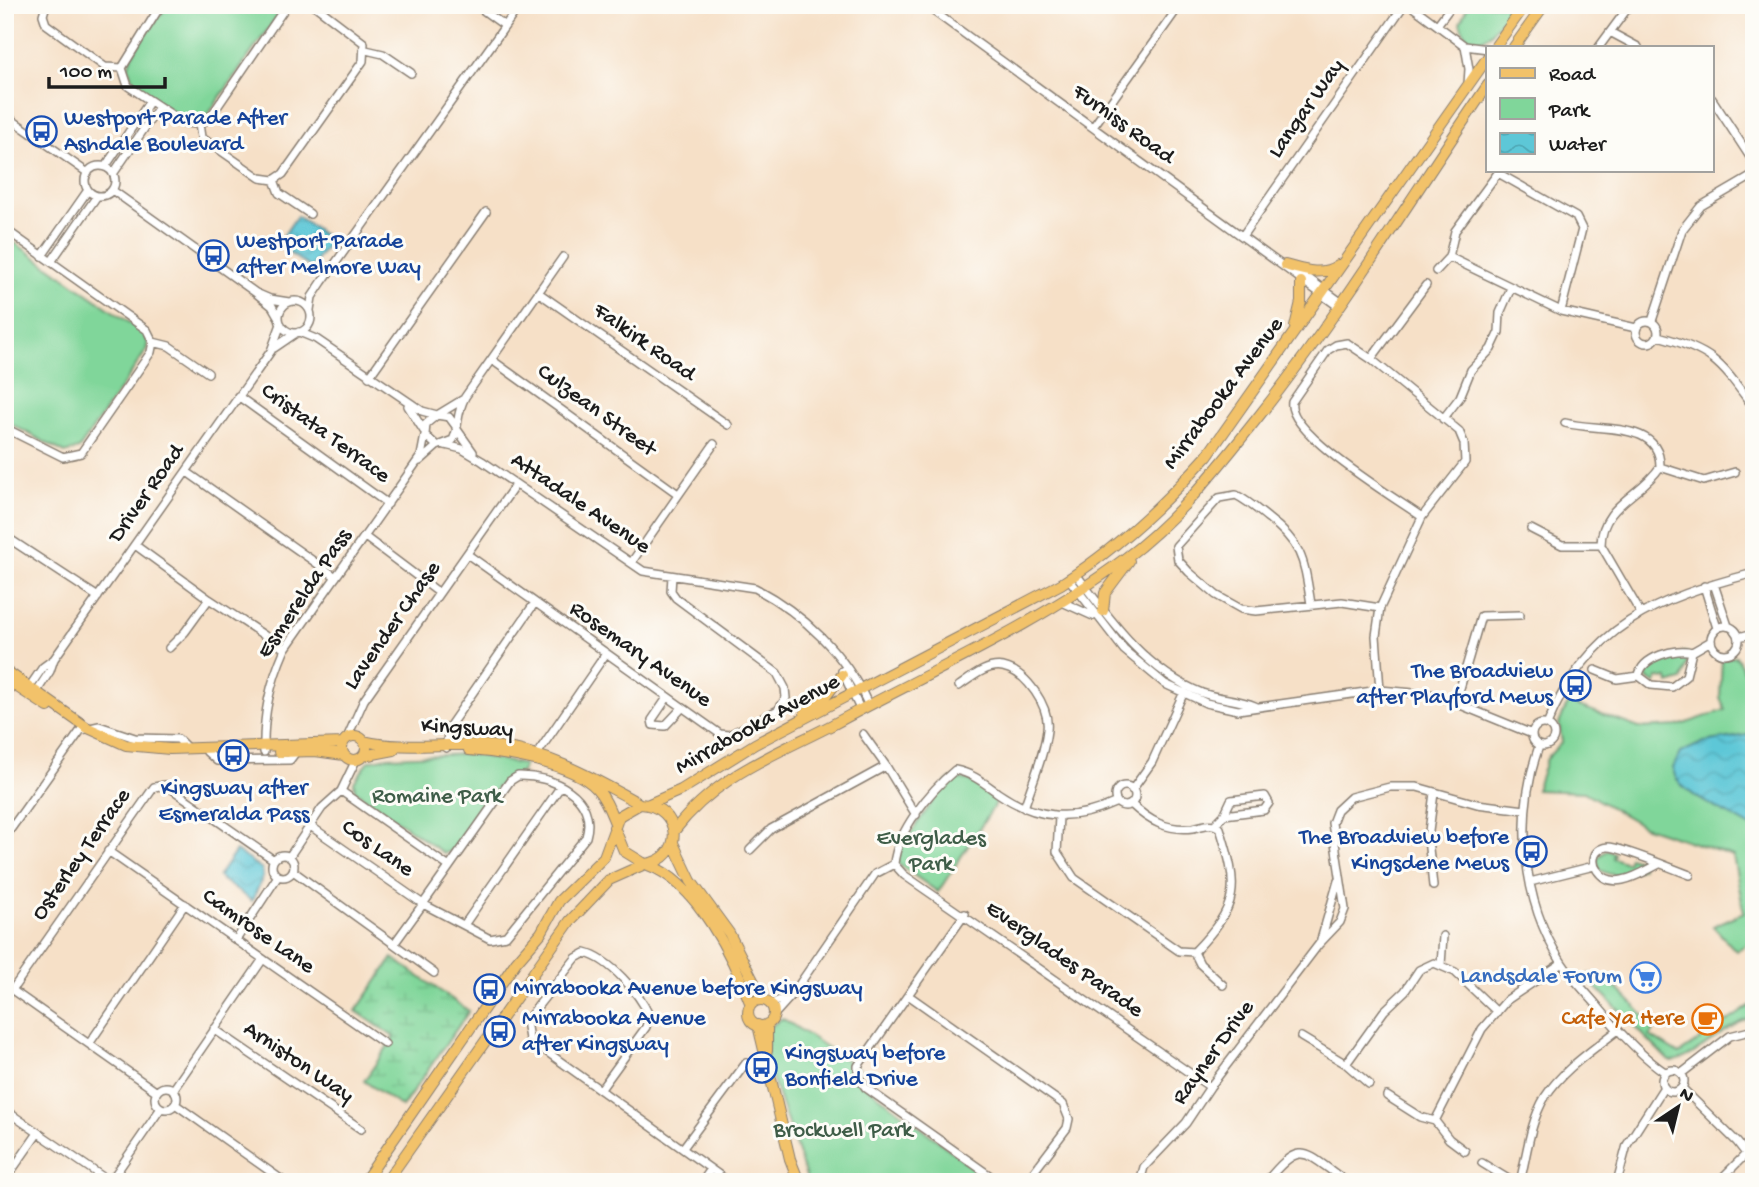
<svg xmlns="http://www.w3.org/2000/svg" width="1759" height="1187" viewBox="0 0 1759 1187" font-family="'Gochi Hand',sans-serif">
	<defs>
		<pattern id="wetland-marsh" width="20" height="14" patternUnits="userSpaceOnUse" patternTransform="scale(1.75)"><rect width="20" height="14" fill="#80d69a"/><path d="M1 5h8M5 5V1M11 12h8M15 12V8" fill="none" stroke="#6eb784"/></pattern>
		<pattern id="water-waves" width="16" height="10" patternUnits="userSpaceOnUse" patternTransform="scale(1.75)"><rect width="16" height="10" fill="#5dc7d7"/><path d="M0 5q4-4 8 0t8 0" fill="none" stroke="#50aab8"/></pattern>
	</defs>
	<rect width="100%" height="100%" fill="#fdfcf7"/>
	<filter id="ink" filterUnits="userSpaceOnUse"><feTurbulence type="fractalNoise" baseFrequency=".0143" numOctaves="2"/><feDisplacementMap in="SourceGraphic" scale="14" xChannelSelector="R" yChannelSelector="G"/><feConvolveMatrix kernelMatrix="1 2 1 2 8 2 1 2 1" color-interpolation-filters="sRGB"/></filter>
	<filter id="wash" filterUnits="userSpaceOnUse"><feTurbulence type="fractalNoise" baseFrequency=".00686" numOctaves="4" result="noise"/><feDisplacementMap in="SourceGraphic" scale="28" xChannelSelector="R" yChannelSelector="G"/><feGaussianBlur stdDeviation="1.57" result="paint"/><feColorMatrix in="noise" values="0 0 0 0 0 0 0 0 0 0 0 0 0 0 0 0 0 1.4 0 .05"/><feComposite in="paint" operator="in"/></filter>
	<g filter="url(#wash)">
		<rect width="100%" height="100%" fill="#f6e0c7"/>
		<path fill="url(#wetland-marsh)" stroke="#4e795b" stroke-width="2" d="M393,958L469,1011L402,1107L364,1081L394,1037L356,1011Z"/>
		<path fill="#80d69a" stroke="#4e795b" stroke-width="2" d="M168,5H285L209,113C204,118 197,121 190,120C173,117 125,83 129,64C132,49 158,19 168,5Z
			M1468,5H1512C1500,22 1475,66 1460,23Z
			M5,236L144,333L148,342L146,351L79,449L65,453L5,421Z
			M1685,652L1690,655L1682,680L1669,684L1668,679L1657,678L1656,684L1643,675L1655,663Z
			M1736,656L1754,689V940L1736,951L1713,926L1744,912L1733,856L1643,826L1584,792L1536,790L1547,758L1562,742L1559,724L1568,702L1639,728L1678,726L1725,710L1720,697L1722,659Z
			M469,754L525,765L521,772L498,786L452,851L443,853L355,791L354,782L369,761L388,757Z
			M954,778L969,780L998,800L938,892L898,864L899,850L946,782Z
			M1607,850L1614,853L1613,858L1627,863L1629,857L1641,861L1642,868C1625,874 1616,880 1599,869L1597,858Z
			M1589,974C1614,978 1638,1010 1655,1028L1650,1036L1679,1054L1750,1006L1754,1005V1018C1723,1023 1695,1063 1669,1061L1590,981Z
			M782,1018L858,1068L861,1082L992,1182H808L766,1060L769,1028Z"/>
		<path fill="url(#water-waves)" stroke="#3c727a" stroke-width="2" d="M297,216L331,240L311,268L277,245Z
			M1754,734V829C1732,813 1675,795 1673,768L1680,753L1704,742Z
			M236,851L262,869L263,877L252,901L218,877Z"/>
	</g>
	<g filter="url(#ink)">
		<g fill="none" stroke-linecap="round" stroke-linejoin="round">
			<defs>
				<path id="minor" d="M46,5L43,15L46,24L105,67L122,68
					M161,5L122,68L128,86L184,123L199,124L209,119L287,5
					M476,5L505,26
					M925,5L1339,307
					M1410,5L1465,46L1488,49
					M1630,5L1610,32L1638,47
					M1437,25L1452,5
					M1465,46L1469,69L1468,84
					M1599,47L1610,32
					M366,50L383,54L411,73
					M1712,99L1754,163
					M5,115L88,173
					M199,124L201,137L260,178L274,180L283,174L363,61L364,43L314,5
					M1093,127L1180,5
					M85 181a15 15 0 1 1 30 0a15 15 0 1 1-30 0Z
					M105,167L150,101
					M1498,173L1576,217L1582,229L1561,311
					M113,174L159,107
					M274,180L279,193L310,214
					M112,190L256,293
					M5,229L147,330L153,342L151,352L81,453L63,457L5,428
					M1243,235L1404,5
					M42,256L88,190
					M1449,257L1455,231L1500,170
					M51,262L97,196
					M1436,271L1449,257L1561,311L1636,328
					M1298,275L1308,278L1342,303
					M539,293L728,425
					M279 317a16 16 0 1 1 32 0a16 16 0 1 1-32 0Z
					M310,310L312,297L322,282L520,5
					M279,318L272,306L256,293L270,299L289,302
					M1636 332a11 11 0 1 1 22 0a11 11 0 1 1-22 0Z
					M1652,321L1682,230L1701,206L1754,175
					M299,332L316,339L422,411L437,415
					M1658,336C1714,351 1720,362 1754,408
					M153,342L169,346L208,373
					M274,348L296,333
					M1371,359L1426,285
					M492,360L678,494
					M369,377L486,212
					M238,396L388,504
					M408,406L424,431
					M439,414L462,400
					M1443,419L1460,397L1471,370L1491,349L1499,332L1500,313L1511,288
					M1565,423C1599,432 1661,420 1660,467C1641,496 1601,505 1601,545L1640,612
					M455,425L449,417L437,415L426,424L425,435L437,446L453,440C460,426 455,416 465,397L563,257
					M456,428L473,452
					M445,445L462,449L482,461L643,571L755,588C804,614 845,654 868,704
					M420,461L437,446
					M1660,467L1704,481L1735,472
					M187,472L336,577
					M1531,529L1562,545H1601
					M5,536L98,597
					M365,537L438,592
					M135,545L209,599L285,649
					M467,554L720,734L729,735L778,710L786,698L785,688L777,673L676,598L671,591L672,576
					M631,563L714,444
					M1076,574C1110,620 1146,671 1202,693C1219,699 1238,699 1255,706
					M1069,579L1124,650L1165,684L1206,703L1238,710L1380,690L1436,695L1532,734
					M1714,584L1728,626
					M1704,586L1717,628
					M1062,602L1093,616
					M1311,604C1304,562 1304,545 1268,518C1258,510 1248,501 1236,495L1219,498L1176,546L1178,560L1189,572L1216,595L1241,609L1256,611L1342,602L1380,608
					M1711 640a14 14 0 1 1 28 0a14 14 0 1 1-28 0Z
					M1739,637L1754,633
					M169,648L185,632L209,599
					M1692,652C1677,647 1641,657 1639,676L1651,685L1672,687L1686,676L1692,652L1711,641
					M1595,670L1617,679L1639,676
					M842,671L860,709
					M959,686C972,677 987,664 1003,667C1027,672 1050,707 1047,730C1044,756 1032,783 1024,808
					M28,689L43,667L54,659
					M1380,690L1376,636L1380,608L1422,517L1465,462L1464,443L1459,431L1371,359L1347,343L1336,345L1328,350L1292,402C1286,433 1397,499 1422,517
					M35,694L50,671L54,659L271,351L281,324
					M667,698L652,720L653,725L665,726L682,708
					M1456,702L1481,616L1520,615
					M1532 735a11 11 0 1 1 22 0a11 11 0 1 1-22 0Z
					M1547,725C1587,626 1657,598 1754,573
					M863,734L886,766
					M347,738L364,700L516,484
					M1539,746C1515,816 1521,900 1562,963C1573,980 1588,994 1600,1009C1619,1032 1641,1056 1666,1073
					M446,748L449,727L534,604
					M207,752L217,761L290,760L296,752
					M264,752C263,714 270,683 285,649L421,456L425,435
					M535,757L605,655
					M1115 796a10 10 0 1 1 20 0a10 10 0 1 1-20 0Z
					M1132,790L1152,762L1184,692
					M341,791L448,866
					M1117,802C1074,822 1037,820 998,793C984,783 972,773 955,770C930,791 897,831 894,864L904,875L1210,1087
					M1059,817L1057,852L1074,878L1179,951L1194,952C1240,904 1239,889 1220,828C1210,821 1204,826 1193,828C1167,831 1149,821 1131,804
					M1215,824L1224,815L1264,810L1269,803L1265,796L1231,800L1224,815
					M309,825L423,904L510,781L518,776C552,775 598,796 586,837L506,936L490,939L423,904L394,944
					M5,837L81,730L99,726L135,738L178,739L188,749
					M750,850L771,829L886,766L916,815
					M108,851L385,1044
					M272 866a11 11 0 1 1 22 0a11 11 0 1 1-22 0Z
					M289,857L322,808L341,791L356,760
					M1659,864C1641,873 1612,893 1597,870C1594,866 1593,860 1595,855C1597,850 1603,847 1608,847C1622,847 1673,869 1690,875
					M293,871L434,973
					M1530,882L1594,866
					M1433,886L1428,839L1434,793
					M965,914L858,1066V1077L866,1088L999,1182
					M464,925L561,786
					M236,940L278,876
					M1321,940L1338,881
					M1194,952L1200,964L1223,985
					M1441,965L1443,936
					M5,985L157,1092
					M12,990L154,787L166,785L274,860
					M908,995L1063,1104L1069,1119L1067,1128L1026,1182
					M770,1004L788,997
					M774,1015L792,995L875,874L894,864
					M214,1029L361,1129
					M1301,1037L1346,1064L1369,1084
					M89,1044L185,904
					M1346,1064L1384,1011L1405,991L1419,970L1434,963L1455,972L1497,1012
					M1662 1081a11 11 0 1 1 22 0a11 11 0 1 1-22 0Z
					M1682,1073L1730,1036L1754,1030
					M155 1098a11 11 0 1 1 22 0a11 11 0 1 1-22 0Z
					M1682,1088L1737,1142L1754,1164
					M601,1089L646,1027L649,1015C639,993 610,959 585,953L576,958L526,1021L529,1039L729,1182
					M173,1090L263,959
					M1387,1096L1420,1117L1435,1121L1449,1139L1465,1151
					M175,1104L285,1182
					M5,1110L110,1182L161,1108
					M1435,1121L1482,1029L1507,1000L1562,963
					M683,1148L746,1063
					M1482,1163L1513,1182
					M5,1180L38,1133
					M702,1182L711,1169
					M1140,1182L1144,1167L1186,1123L1210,1087L1319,944L1340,922L1345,909L1332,823L1337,810L1351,797L1390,787H1417L1477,804L1525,810
					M1266,1182C1302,1137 1305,1153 1347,1182
					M1520,1182C1527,1154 1530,1122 1545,1097C1563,1069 1593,1050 1618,1030
					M1617,1182L1627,1145L1664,1087
					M1718,1182L1746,1154"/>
				<path id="major" d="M1495,47L1525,5
					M1514,47L1544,5
					M1285,265C1303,270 1322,277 1338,265
					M1295,327L1301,302V282
					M1103,611L1105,593L1129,561
					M5,670L86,727L126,745L170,749L343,743
					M5,679L48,707
					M805,713L826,696L842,675
					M342 748a12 12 0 1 1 24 0a12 12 0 1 1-24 0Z
					M364,741C402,750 442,743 481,745C541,748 590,776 640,804
					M469,750C502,752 574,763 597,789C606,799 610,811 615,823
					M279,752L315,751L344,755
					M363,756L394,750
					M649,804L681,790L755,744L1061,584C1116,549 1164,504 1207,456L1488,57
					M674,831C716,776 772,756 832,725C929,672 1034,627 1123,560C1176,521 1218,468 1259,416C1342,311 1412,196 1488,85
					M673,843L691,881L729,933L763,1000
					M648,865C697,882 734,959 751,1005
					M748 1013a13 13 0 1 1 26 0a13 13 0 1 1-26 0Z
					M767,1024V1051
					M758,1025L790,1159L799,1182
					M364,1182L516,962L541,933L559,901L604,857L619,816L640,804C683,806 685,860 645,864L624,851L614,827
					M386,1182L570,921L609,880L645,864"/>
			</defs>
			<use href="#minor" stroke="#897e72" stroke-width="10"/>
			<use href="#major" stroke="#897e72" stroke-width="12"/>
			<use href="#minor" stroke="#fff" stroke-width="7"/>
			<use href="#major" stroke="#f2c26a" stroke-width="10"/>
		</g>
	</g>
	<defs>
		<symbol id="bus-ring" viewBox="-11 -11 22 22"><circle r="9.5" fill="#fdfcf7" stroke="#1a4fb4" stroke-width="1.5"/><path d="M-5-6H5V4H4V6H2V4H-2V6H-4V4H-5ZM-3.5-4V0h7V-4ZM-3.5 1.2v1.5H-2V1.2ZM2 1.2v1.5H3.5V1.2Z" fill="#1a4fb4"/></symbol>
		<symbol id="supermarket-ring" viewBox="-11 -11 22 22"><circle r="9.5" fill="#fdfcf7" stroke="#3f7fe0" stroke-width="1.5"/><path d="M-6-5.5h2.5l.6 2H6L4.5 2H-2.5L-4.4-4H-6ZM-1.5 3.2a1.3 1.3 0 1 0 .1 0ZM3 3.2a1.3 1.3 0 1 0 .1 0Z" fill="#3f7fe0"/></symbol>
		<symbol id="cafe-ring" viewBox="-11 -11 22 22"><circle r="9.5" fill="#fdfcf7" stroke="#e8710a" stroke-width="1.5"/><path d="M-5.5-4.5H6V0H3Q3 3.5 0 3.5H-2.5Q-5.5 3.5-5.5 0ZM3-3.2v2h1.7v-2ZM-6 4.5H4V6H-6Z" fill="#e8710a"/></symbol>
	</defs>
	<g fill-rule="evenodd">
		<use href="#bus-ring" x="24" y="114" width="35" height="35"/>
		<use href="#bus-ring" x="196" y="238" width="35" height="35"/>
		<use href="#bus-ring" x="1558" y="668" width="35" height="35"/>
		<use href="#bus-ring" x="216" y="738" width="35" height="35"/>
		<use href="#bus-ring" x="1514" y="834" width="35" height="35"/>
		<use href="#supermarket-ring" x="1628" y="960" width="35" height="35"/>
		<use href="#bus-ring" x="472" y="972" width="35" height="35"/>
		<use href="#cafe-ring" x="1690" y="1002" width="35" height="35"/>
		<use href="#bus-ring" x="482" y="1014" width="35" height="35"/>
		<use href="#bus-ring" x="744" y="1050" width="35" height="35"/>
	</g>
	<g text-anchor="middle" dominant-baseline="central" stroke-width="6" stroke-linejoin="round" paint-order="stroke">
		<g font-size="23" fill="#1c1c1c" stroke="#fdfcf7">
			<text transform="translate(1307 109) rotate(-55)">Langar Way</text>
			<text transform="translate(1123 125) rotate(36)">Furniss Road</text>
			<text transform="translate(644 343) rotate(35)">Falkirk Road</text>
			<text transform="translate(1224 394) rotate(-53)">Mirrabooka Avenue</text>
			<text transform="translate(596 411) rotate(36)">Culzean Street</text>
			<text transform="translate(325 434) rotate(36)">Cristata Terrace</text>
			<text transform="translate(147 494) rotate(-55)">Driver Road</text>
			<text transform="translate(580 504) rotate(34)">Attadale Avenue</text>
			<text transform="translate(305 594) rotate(-56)">Esmerelda Pass</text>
			<text transform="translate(393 626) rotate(-55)">Lavender Chase</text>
			<text transform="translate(640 655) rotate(35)">Rosemary Avenue</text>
			<text transform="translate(758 725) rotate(-29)">Mirrabooka Avenue</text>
			<text transform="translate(467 729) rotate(3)">Kingsway</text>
			<text transform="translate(377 849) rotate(35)">Cos Lane</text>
			<text transform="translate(82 855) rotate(-55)">Osterley Terrace</text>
			<text transform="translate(258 932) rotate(35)">Camrose Lane</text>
			<text transform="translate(1064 960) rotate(35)">Everglades Parade</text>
			<text transform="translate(1214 1053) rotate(-54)">Rayner Drive</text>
			<text transform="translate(298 1063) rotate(34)">Arniston Way</text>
		</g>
		<g font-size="23" fill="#164399" stroke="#fdfcf7" text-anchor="start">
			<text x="64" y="119">Westport Parade After<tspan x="64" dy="26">Ashdale Boulevard</tspan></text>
			<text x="236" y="242">Westport Parade<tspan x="236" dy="26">after Melmore Way</tspan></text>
			<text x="1553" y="672" text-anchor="end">The Broadview<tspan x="1553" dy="26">after Playford Mews</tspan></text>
			<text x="234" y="789" text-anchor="middle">Kingsway after<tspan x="234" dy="26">Esmeralda Pass</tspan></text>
			<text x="1509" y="838" text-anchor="end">The Broadview before<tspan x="1509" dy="26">Kingsdene Mews</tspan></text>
			<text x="513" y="989">Mirrabooka Avenue before Kingsway</text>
			<text x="522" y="1019">Mirrabooka Avenue<tspan x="522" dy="26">after Kingsway</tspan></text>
			<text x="785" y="1054">Kingsway before<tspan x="785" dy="26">Bonfield Drive</tspan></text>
		</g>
		<g font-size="23" fill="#3f5d48" stroke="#fdfcf7">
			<text x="437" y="797">Romaine Park</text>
			<text x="931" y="839">Everglades<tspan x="931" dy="26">Park</tspan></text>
			<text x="843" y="1131">Brockwell Park</text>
		</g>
		<g font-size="23" fill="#366cbe" stroke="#fdfcf7" text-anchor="end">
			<text x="1622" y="977">Landsdale Forum</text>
		</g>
		<g font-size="23" fill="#c56008" stroke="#fdfcf7" text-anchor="end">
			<text x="1685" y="1019">Cafe Ya Here</text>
		</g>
	</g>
	<rect width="1759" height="1187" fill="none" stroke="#fdfcf7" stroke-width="28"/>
	<rect x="1486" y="46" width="228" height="126" fill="#fdfcf7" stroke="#a3a29f" stroke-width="2"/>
	<rect x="1500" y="68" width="35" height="10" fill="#f2c26a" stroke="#a3a29f" stroke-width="2"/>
	<text x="1549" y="80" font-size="21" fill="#1c1c1c">Road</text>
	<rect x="1500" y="98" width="35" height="21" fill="#80d69a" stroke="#a3a29f" stroke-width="2"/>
	<text x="1549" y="116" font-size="21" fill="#1c1c1c">Park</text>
	<rect x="1500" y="133" width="35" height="21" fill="url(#water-waves)" stroke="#a3a29f" stroke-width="2"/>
	<text x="1549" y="150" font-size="21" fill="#1c1c1c">Water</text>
	<g transform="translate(1678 1107) rotate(35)" stroke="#fdfcf7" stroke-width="5" paint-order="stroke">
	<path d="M0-5L12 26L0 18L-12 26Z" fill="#1c1c1c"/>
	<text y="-10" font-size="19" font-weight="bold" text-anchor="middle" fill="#1c1c1c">N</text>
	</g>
	<path d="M49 77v10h116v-10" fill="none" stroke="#1c1c1c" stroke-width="3.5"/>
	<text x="60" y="77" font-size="21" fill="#1c1c1c" stroke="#fdfcf7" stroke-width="5" paint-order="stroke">100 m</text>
</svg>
